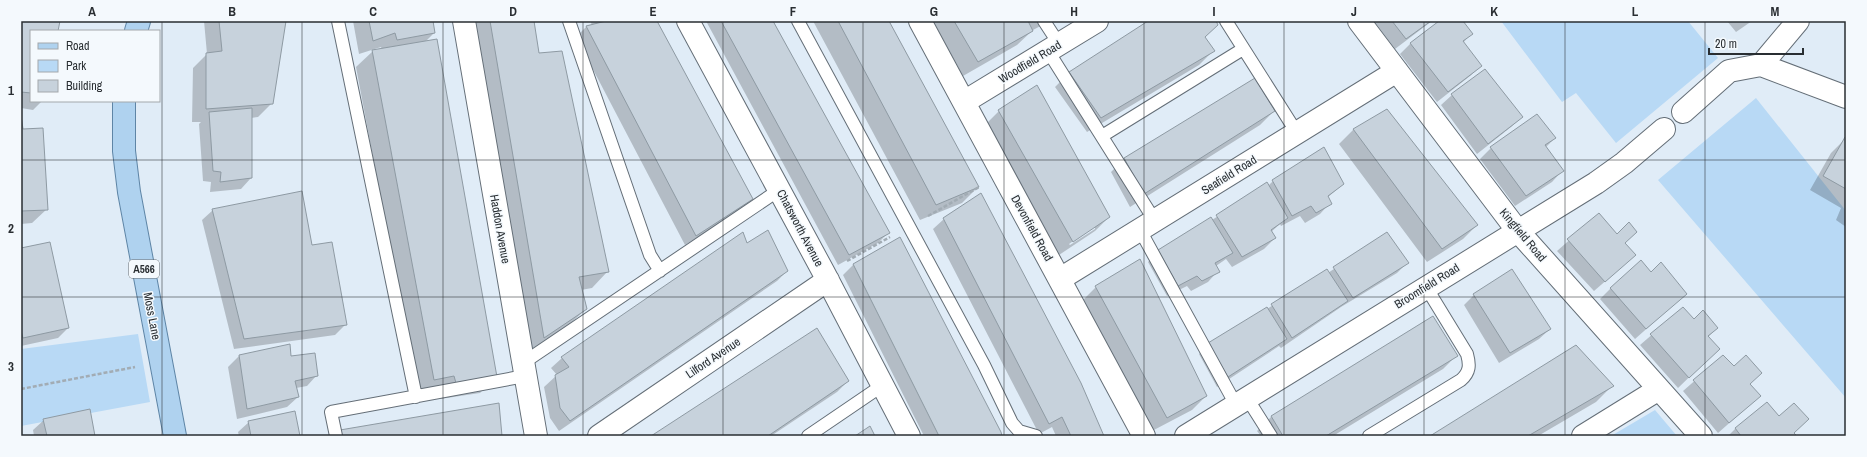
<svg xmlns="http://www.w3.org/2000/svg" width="1867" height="457" viewBox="0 0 1867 457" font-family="'Archivo Narrow',sans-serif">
	<rect width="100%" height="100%" fill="#e0ecf7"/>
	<path fill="#b8d9f5" d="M1501,21H1688L1718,58L1616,143L1576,93L1562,102Z
		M1756,98L1846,211V398L1658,180Z
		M138,334L150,402L21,426V349Z
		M1655,410L1677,436H1611Z"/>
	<path fill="#0003" fill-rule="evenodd" d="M21,21H59L57,31H31V101H42L33,110L21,108Z
		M204,21H285L272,103L258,117L251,118V178L241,189L210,192L211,182L203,181L199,124L201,122H192L193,68L207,54Z
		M353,21H432L434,33L424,43L496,377L480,393L440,399L438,391L418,396L356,67L373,51L382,50L381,47L359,54Z
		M472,21H533L538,54L608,271L592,288L581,290L586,309L569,325L528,353Z
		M590,21H656L752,199L741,210L685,245L576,37L586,27L592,25Z
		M706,21H773L888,233L878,243L838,265Z
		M813,21H888L978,187L962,203L920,220Z
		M933,21H1050L1033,30L1017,45L963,76Z
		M1150,21H1215L1204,38L1213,51L1199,65L1087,132L1055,87L1069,73Z
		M1374,21H1432L1395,49Z
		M1440,21H1462L1471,34L1463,43L1481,66L1470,76L1437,102L1400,54L1410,44Z
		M1727,21H1752L1736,32Z
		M1452,95L1522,117L1511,127L1477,154L1441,105Z
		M999,111L1109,217L1095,231L1059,255L985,125ZM1095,226V229L1070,245L1069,244Z
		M1274,111L1260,125L1130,207L1111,172L1125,158Z
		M1386,111L1477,225L1463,239L1427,262L1339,144L1353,130Z
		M21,119L22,130L47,209L32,223L21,224Z
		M1555,138L1545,148L1562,171L1552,182L1515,206L1480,159L1491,148Z
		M1845,139H1846V227L1836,220L1841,208L1810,190L1831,153Z
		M1273,181L1343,184L1327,198L1330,203L1320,214L1305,223L1300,216L1281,226L1280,224L1271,232L1275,238L1264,249L1232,267L1226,259L1216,266L1218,271L1208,282L1191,291L1187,286L1167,296L1148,262L1159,251L1212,220L1267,184L1268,186Z
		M213,210L311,246L346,324L335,335L234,349L202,220Z
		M1599,214L1624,265L1594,291L1557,251Z
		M944,219L1103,436H1056L1052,427L1039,434L933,229Z
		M1387,233L1407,263L1397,273L1341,307L1281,348L1279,346L1217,387L1199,354L1209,343L1267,309L1327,270L1328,273Z
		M900,239L1001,436H924L843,275L853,265Z
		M746,244L787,271L777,281L559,431L550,418L544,387L557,375L551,368L562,358Z
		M21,249L68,328L58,338L21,346Z
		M1651,273L1686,294L1635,339L1600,299L1611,288Z
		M1096,287L1206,396L1192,410L1152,431L1082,301Z
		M1474,295L1550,329L1539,339L1499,363L1464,305Z
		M1683,308L1693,321L1717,328L1708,337V359L1678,388L1640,345Z
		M289,346L290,357L317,375L307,386L296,388L298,397L287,407L237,419L228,367L239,356Z
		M1457,355L1443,369L1333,436H1261L1257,431L1271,417Z
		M1723,356L1760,396L1718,433L1683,391Z
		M848,381L837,392L771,436H652Z
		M1612,386L1596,402L1538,436H1432Z
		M1767,403L1796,436H1728L1735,429Z
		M44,420L94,436H34L33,430Z
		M249,422L299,436H239L238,432Z"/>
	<path fill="#c7d2dc" stroke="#8e9aa3" d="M21,21H60L58,31H31V93L21,92Z
		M219,21H286L273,104L206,109V53L222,51Z
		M369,21H433L435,33L397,40L395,33L373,41Z
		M490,21H534L539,53L562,51L609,272L579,277L587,309L544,338Z
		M606,21H657L753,199L696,236L586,26Z
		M721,21H773L890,233L849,255Z
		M838,21H889L979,187L936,205Z
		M954,21H1028L1033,31L978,62Z
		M1148,21H1216L1218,25L1205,37L1215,51L1101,118L1069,72Z
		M1392,21H1431L1406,39Z
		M1439,21H1463L1473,34L1463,41L1482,66L1448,92L1410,43Z
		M437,39L497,377L456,383L454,376L434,380L372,50Z
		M1485,69L1523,117L1488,144L1451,94Z
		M1255,78L1275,111L1144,194L1124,158Z
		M1037,85L1110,217L1073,242L998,110Z
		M252,108V178L220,182L221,172L213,171L209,112Z
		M1387,109L1478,225L1442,249L1353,129Z
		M1537,114L1556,138L1545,145L1564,171L1526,196L1490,147Z
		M21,116L23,129L43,128L48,210L21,211Z
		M1845,137L1846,138V189L1823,176Z
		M1324,147L1344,184L1328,196L1332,204L1316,213L1311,206L1292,216L1272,180Z
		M1267,182L1288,218L1271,230L1276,238L1242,257L1216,215Z
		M302,191L312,245L332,242L347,325L244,339L212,209Z
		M981,193L1081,383L1104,436H1071L1062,417L1049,424L943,218Z
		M1599,213L1617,234L1629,222L1637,232L1625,243L1636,255L1605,282L1567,239Z
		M1211,217L1233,253L1215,263L1220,272L1202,281L1197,276L1178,286L1158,250Z
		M768,230L788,271L570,421L560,408L555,375L569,367L561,357L743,232L747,243Z
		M1387,232L1409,263L1353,298L1333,267Z
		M900,237L1001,432L1002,436H939L853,264Z
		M50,242L69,328L23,338L21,331V248Z
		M1140,259L1207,396L1167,418L1095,286Z
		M1641,260L1651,272L1661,262L1687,294L1646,329L1610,288Z
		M1327,269L1348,301L1292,338L1271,304Z
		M1512,269L1551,329L1510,353L1473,294Z
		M1267,307L1287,339L1228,377L1208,343Z
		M1683,307L1694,319L1703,310L1718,328L1708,336L1720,349L1689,378L1650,334Z
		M1433,316L1458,356L1326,436H1283L1271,416Z
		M817,328L849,381L768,436H651Z
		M290,344L291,356L315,353L318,376L295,381L299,397L247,409L239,355Z
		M1576,345L1614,386L1528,436H1430Z
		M1723,355L1734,366L1746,355L1762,373L1750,384L1761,396L1729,423L1693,380Z
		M1767,402L1779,416L1794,403L1809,419L1794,433L1797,436H1741L1735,428Z
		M499,403L502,436H341L340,430Z
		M90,409L95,436H47L43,419Z
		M295,411L300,436H251L248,421Z
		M870,426L875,436H855Z"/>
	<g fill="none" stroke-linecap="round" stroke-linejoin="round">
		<defs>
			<path id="service" d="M338,21L416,397
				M569,21L650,255L660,271
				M798,21L984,365L1012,423L1019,431L1036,436
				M1044,21L1059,44
				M1226,21L1297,133
				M1048,51L1155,221
				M1102,136L1243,49
				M1140,230L1236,405
				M523,363L779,190
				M1247,398L1271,436
				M336,436L331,412L525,376
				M808,436L883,385
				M1369,436L1461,380C1470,372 1470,365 1467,354L1426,287"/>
			<path id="minor" d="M464,21L536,436
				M688,21L824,273L909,436
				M920,21L1144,436
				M1359,21L1517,230L1701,436
				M1761,65L1846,97
				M964,102L1097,21
				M1683,112L1729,71L1761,65L1798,21
				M1060,279L1397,71
				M599,436L828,280
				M1186,436L1596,183L1624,163L1664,129
				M1583,436L1659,389"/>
			<path id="primary" d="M136,31L139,21
				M124,101V151L129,192L175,436"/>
		</defs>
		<use href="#service" stroke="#646e77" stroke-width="14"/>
		<use href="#minor" stroke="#646e77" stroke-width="24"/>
		<use href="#primary" stroke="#5e85a6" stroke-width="24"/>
		<path stroke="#a2acb4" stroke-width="2.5" stroke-dasharray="4 2" stroke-linecap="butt" d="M928,216L979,187
			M847,261L890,237
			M21,389L135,367"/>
		<use href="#service" stroke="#fff" stroke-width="12"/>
		<use href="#minor" stroke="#fff" stroke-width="22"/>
		<use href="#primary" stroke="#afd2ef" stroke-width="22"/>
	</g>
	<path fill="none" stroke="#292e32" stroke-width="1" stroke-opacity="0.55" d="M162,21V436M302,21V436M443,21V436M583,21V436M723,21V436M863,21V436M1004,21V436M1144,21V436M1284,21V436M1424,21V436M1565,21V436M1705,21V436M21,160H1846M21,297H1846"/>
	<g text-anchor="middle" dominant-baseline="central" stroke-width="3" stroke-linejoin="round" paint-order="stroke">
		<rect fill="#f4f9fd" stroke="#666b6f" stroke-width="1" x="129" y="260" width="30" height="18" rx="3"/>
		<g font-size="11" font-weight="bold" fill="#292e32">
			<text x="144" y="269">A566</text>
		</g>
		<g font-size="12" fill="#292e32" stroke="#f4f9fd">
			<text transform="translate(1030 62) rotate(-31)">Woodfield Road</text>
			<text transform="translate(1229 175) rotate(-32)">Seafield Road</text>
			<text transform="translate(800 228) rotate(62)">Chatsworth Avenue</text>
			<text transform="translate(1032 228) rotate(61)">Devonfield Road</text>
			<text transform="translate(500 229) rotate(80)">Haddon Avenue</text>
			<text transform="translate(1523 235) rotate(50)">Kingfield Road</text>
			<text transform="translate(1427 286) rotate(-32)">Broomfield Road</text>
			<text transform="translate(152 316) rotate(79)">Moss Lane</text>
			<text transform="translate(713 358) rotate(-34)">Lilford Avenue</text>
		</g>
	</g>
	<rect width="1867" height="457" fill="none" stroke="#f4f9fd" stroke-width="44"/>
	<rect x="30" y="30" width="130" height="72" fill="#f4f9fd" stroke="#a3a8ac"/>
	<rect x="38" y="43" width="20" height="6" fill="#afd2ef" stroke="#a3a8ac"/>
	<text x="66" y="50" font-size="12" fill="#292e32">Road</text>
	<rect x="38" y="60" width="20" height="12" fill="#b8d9f5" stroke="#a3a8ac"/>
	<text x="66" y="70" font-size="12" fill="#292e32">Park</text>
	<rect x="38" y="80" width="20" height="12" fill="#c7d2dc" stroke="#a3a8ac"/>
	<text x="66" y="90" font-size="12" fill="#292e32">Building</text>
	<path d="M1709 48v6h94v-6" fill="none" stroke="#292e32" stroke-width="2"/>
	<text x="1715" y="48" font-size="12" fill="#292e32" stroke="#f4f9fd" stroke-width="3" paint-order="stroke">20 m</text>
	<rect x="22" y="22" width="1823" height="413" fill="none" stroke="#292e32" stroke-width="1.5"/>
	<g font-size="13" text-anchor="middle" font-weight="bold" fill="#292e32">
		<text x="92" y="16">A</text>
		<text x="232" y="16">B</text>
		<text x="373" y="16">C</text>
		<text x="513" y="16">D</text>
		<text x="653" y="16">E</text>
		<text x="793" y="16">F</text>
		<text x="934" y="16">G</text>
		<text x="1074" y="16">H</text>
		<text x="1214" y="16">I</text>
		<text x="1354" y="16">J</text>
		<text x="1494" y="16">K</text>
		<text x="1635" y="16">L</text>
		<text x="1775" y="16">M</text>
		<text x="11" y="95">1</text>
		<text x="11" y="233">2</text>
		<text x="11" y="371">3</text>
	</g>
</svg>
